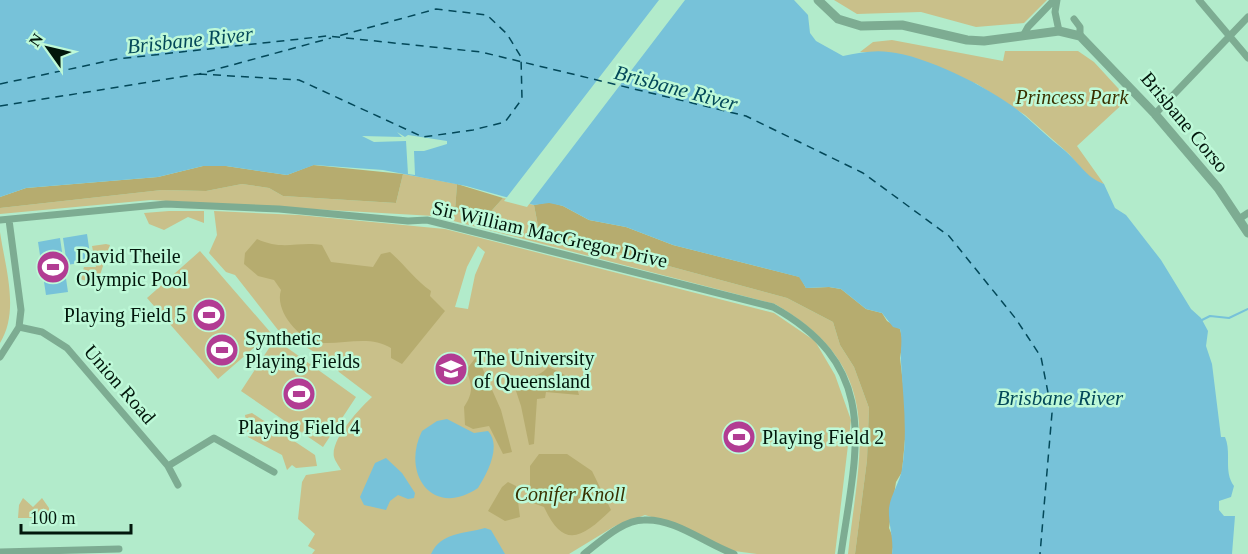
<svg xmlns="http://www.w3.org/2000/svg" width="1248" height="554" viewBox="0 0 1248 554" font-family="Georgia,serif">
	<rect width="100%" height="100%" fill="#b2ebcb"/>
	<path fill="#c9c08a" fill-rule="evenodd" d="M834,0H1047L1024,23L976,27L921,12L857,14Z
		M892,40L1003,61L1005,51H1078L1094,62L1128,99L1077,146L1104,184L1090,179L1069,154L1025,115L977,84L888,52H860L873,42Z
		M403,174L457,184L455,211L485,218L503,198L534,205L539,231L787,298L833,322L840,345L854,367L869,408L867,460L855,554H848C860,445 887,369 775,304L434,216L151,200L0,214V208L162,190L206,191L242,184L269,188L283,196L396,203Z
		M169,211H204V223L188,217L164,230L149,224L144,213Z
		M214,211L299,215L445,229L774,313L815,341L835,375L851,420L835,554H757L734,551L674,524L645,515L615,526L569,554H312L315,550L308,546L315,534L298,519L302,482L306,475L341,470C339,466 335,461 334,457C330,440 360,408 372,397L339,372L334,364L278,330L235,275L226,272L209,253L217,235ZM478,246L485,252L475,275L468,309L455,307L467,267Z
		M0,232C5,267 20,311 0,343Z
		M106,244L110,245L97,284L80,279L84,267H96L92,246Z
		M200,251L271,333L218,379L147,298Z
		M275,339L356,397L323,447L241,391Z
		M252,413L315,455L317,466L296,468L292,465L287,470L282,455L248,437L245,415Z
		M23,498L33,507L42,498L49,508V518H18L19,505Z"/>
	<path fill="#b6ac6f" d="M313,165L403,174L396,203L283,196L269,188L242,184L206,191L162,190L0,208V197L26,188L158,177L203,166H226L287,175Z
		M457,184L503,198L485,218L455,211Z
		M549,202L563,206L589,220L626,227L673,245L800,277L806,288L829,287L841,289L866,309L882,313L887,321L900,329L903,341L900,358L907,417L902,472L896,482L889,528L894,540L892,554H855L867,460L869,408L854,367L840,345L833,322L787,298L539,231L534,205Z
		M257,239C283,251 297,241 322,245L331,262L373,267L381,254L390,252C405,265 415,280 431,291L430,296L445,311L402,364L391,358V348C371,335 345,344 323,343C300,342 274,311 281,290L274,280L258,276L244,264L245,253Z
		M477,356L501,410L512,452L503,454L489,426L473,429L465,425L464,407C473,393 473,386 466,370Z
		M548,367C562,373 576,378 579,395L546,392L545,398L537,399L534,444L529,445L521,406L514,385C525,376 536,380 548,367Z
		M539,454H567L592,471L611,510C583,537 564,551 544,507L533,503L530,498V466Z
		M508,482L516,486L520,517L505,521L488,511L502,487Z"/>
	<path fill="#77c2d9" d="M0,0H794L808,15L810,33L816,41L843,56C858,53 873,50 889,52C928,56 995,90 1025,116C1038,127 1050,139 1063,149C1079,162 1085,177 1104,184L1115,208L1126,215L1161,260L1191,309L1201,318L1208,331L1206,346L1212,364L1221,437H1225C1232,453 1223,471 1234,486L1231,497L1219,501V510L1224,516H1235L1232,554H892C894,538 888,524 889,508C891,494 900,482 902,469C908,432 903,398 901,362C900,350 903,341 900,329L893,327L882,313L866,309L841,289L829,287L806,288L799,277L673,245L626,227L589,220L563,206L549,203L534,205L466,186L383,170L314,165L287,175L226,166H203L158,177L26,188L0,197Z
		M87,234L91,261L67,265L63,238Z
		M60,238L68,292L46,295L38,242Z
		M447,419L474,433L488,431C502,446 487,474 478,488C432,519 401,473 422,431L437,421Z
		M386,458L402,473L415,493L414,498L408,499L398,495L390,501L386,510L364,505L360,497L375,463Z
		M485,528L491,530L505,554H431C441,532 464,534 485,528Z"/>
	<path fill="#b2ebcb" d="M659,0H685L527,207L504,201Z
		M397,132L405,137L408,135L447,141V144L424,151H414L415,175L408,174L406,141L374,142L362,136L402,137Z"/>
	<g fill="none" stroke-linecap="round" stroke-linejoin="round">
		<path stroke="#77c2d9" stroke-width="2" d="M1202,320L1210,316L1229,318L1248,309"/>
		<path stroke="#034859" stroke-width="1.5" stroke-dasharray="8 6" stroke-linecap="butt" d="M199,74L299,80L423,137L473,130L505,122L522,99L521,57L507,34L487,15L436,9L335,37
			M0,84L117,59L327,36L481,52L746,116L863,173L949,236L1016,319L1041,357L1052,413L1040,554
			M0,106L199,74L331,38"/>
		<path stroke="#7dac92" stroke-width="7" d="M1057,0L1055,12L1059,31
			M1199,0L1248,58
			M1074,19L1080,27V36
			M1023,36L1028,27L1054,0
			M1155,114L1248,17
			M1239,219L1248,213
			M0,220L166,204L279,209L408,221L427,220L773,307C883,368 856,450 841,554
			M19,327L42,332L67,348L168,466L178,485
			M0,357L19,327L21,310L9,220
			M168,466L214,438L274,472
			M0,552L119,549
			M584,554C600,542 622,520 644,520C674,518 706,544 734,554"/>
		<path stroke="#7dac92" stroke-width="9" d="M818,0L838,19L861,26L902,25L967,40L984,41L1059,31L1080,36L1155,114L1218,188L1248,233"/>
	</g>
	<defs>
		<symbol id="stadium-disc" viewBox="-11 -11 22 22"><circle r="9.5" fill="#b23c93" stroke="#bef9d8"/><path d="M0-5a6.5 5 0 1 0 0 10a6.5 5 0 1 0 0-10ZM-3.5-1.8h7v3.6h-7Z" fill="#fff"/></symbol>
		<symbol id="university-disc" viewBox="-11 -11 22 22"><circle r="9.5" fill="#b23c93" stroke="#bef9d8"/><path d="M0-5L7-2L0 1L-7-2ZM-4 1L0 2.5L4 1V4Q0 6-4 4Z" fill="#fff"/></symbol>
	</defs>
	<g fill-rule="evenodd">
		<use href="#stadium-disc" x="34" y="248" width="38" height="38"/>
		<use href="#stadium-disc" x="190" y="296" width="38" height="38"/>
		<use href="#stadium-disc" x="203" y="331" width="38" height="38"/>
		<use href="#university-disc" x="432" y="350" width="38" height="38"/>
		<use href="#stadium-disc" x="280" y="375" width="38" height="38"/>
		<use href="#stadium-disc" x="720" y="418" width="38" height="38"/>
	</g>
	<g text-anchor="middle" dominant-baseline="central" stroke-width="5" stroke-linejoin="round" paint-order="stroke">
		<g font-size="20" font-style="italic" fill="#393100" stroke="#bef9d8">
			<text x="1072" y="97">Princess Park</text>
			<text x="570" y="494">Conifer Knoll</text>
		</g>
		<g font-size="20" fill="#02170c" stroke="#bef9d8">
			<text transform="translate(1185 122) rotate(50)">Brisbane Corso</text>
			<text transform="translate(550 234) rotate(13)">Sir William MacGregor Drive</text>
			<text transform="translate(120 384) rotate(49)">Union Road</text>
		</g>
		<g font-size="20" fill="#02170c" stroke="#bef9d8" text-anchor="start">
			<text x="76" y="256">David Theile<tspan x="76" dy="23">Olympic Pool</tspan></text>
			<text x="186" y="315" text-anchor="end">Playing Field 5</text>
			<text x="245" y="338">Synthetic<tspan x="245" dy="23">Playing Fields</tspan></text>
			<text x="474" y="358">The University<tspan x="474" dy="23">of Queensland</tspan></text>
			<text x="299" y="427" text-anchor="middle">Playing Field 4</text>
			<text x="762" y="437">Playing Field 2</text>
		</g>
		<g font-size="21" font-style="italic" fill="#034859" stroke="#bef9d8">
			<text transform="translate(190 40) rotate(-6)">Brisbane River</text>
			<text transform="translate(676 88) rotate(15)">Brisbane River</text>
			<text x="1060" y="398">Brisbane River</text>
		</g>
	</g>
	<g transform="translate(48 48) rotate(304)" stroke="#bef9d8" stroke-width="4.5" paint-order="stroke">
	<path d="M0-4.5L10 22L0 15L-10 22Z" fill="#02170c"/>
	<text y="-9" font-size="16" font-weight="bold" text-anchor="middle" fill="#02170c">N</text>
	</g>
	<path d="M21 524v9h110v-9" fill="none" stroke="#02170c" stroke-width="3"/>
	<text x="30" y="524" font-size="18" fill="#02170c" stroke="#bef9d8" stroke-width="4.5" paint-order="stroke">100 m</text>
</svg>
